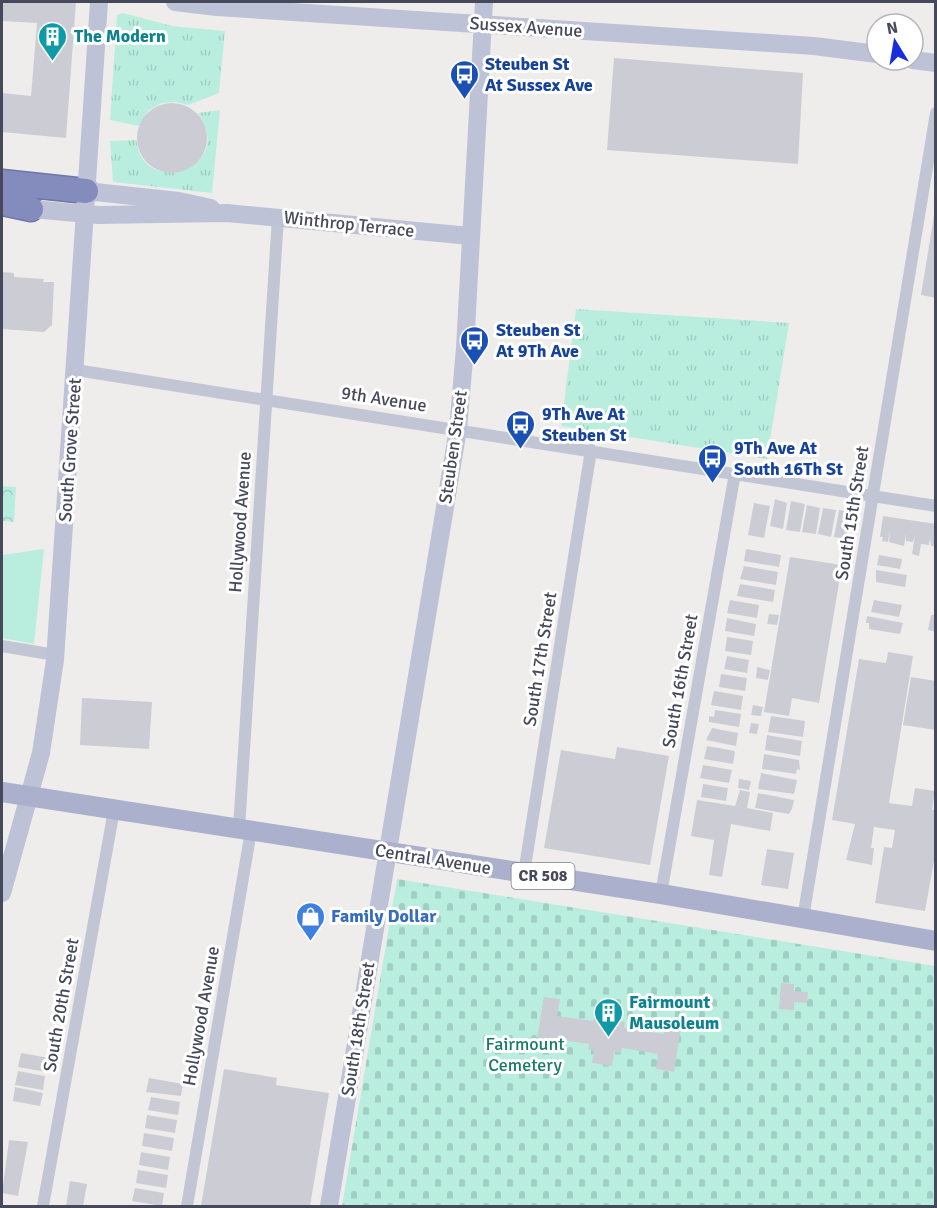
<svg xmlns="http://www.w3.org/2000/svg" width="937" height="1208" viewBox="0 0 937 1208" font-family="Signika,sans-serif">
	<defs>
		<pattern id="grass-tufts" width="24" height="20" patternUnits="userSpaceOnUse" patternTransform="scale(1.5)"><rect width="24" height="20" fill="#b9eedf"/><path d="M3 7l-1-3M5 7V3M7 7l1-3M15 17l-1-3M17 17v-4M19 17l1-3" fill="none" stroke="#a0cec2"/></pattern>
		<pattern id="cemetery-stones" width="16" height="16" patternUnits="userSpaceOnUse" patternTransform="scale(1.5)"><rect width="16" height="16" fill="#b9eedf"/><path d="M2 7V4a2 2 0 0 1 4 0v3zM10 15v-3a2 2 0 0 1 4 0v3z" fill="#a0cec2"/></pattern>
		<pattern id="park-crowns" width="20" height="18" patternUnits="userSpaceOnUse" patternTransform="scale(1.5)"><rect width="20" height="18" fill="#b9eedf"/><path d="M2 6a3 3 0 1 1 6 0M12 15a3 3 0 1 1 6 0" fill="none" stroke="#a0cec2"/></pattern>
	</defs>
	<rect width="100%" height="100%" fill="#efedec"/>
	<path fill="url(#grass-tufts)" d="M123,13L172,26L225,31L219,93L188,105L176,102L162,103L149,110L139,126L110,120L117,15Z
		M220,110L212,193L113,182L110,141L137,140C139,197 238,172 198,113Z
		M576,309L789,323L767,459L561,426Z"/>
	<path fill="url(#cemetery-stones)" d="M397,879L935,966V1206H342Z"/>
	<path fill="url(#park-crowns)" d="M2,486L16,487L14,522L2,521Z"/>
	<path fill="#b9eedf" d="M44,549L34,644L2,638V555Z"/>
	<path fill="#cccdd4" d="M2,2H76L66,138L2,132V93L31,96L37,23L2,21Z
		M614,58L803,73L798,164L607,150Z
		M137 138a35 35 0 1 1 70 0a35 35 0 1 1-70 0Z
		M934,215H936V298L921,295Z
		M2,272L14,273V277L44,279L43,282H54L52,325L44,332L2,329Z
		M775,499L787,503L783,529L770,526Z
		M791,501L805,504L800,532L786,530Z
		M754,503L770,506L764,538L748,535Z
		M807,505L820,508L816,534L802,532Z
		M823,508L836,510L831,537L818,534Z
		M839,510L852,512L847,539L834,537Z
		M883,516L936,524V546H931L930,538L929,545L921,544L919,556L912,554L915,535L913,542L906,541V534L904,546L889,542L890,531L888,542L882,541L883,537H880Z
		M746,549L781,555L779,567L744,561Z
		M879,555L902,559L900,569L877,565Z
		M790,557L842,565L819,703L792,698L789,716L764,712Z
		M744,566L778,572L776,585L740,579Z
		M876,570L907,575L905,587L876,582Z
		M740,584L775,590L773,602L737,596Z
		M730,600L759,605L757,618L727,613Z
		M874,600L902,605L899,617L871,612Z
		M769,614L779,615L777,625L767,624Z
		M931,615H936V632L928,630Z
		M867,616L903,623L900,634L869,629V623H866Z
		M727,618L756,624L754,636L725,631Z
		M727,637L753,641L751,655L725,651Z
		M888,652L913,656L889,803L912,806L915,788L935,791L932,810H936V850L925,911L875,903L884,847L892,848L895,830L874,827L871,848H874L872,865L846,860L855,824L832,820L859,659L886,663Z
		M727,656L749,660L747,673L724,669Z
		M757,667L770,670L768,680L756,678Z
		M721,674L747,678L745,691L719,687Z
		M911,677L936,681V730L903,725Z
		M714,691L743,696L741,710L711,705Z
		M82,698L152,702L149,749L80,745Z
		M753,705L763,707L761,716L751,715Z
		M715,710L741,714L739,727L709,722V716L714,717Z
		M771,716L805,721L803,737L768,732Z
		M751,723L759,724L757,734L749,733Z
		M712,728L738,733L736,746L706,740Z
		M767,735L802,741L800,756L765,750Z
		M707,746L735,751L733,764L704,759Z
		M617,747L669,756L650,865L544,848L561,750L615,759Z
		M764,754L799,760L800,770L797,769L796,774L762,769Z
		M703,765L732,770L729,783L700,778Z
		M761,773L797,780L794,794L758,789Z
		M739,779L751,781L749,790L738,788Z
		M703,784L728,788L726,801L701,797Z
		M740,790L750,792L747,808L773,813L770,831L731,824L722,877L709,875L714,840L691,836L697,800L735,806Z
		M758,793L794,800L792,809L789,814L755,808Z
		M767,849L794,853L788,889L761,885Z
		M781,983L794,984V991L808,992L807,1003L794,1002V1010L779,1009Z
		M544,997L560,999L557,1016L593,1021L594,1017L625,1022L624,1028L664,1034L666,1019L682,1021L674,1072L656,1069L658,1054L622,1048L621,1053L614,1052L612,1066L592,1063L594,1051L588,1049L589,1044L556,1039L553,1053L535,1050Z
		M21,1053L49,1058L46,1072L18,1067Z
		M224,1069L277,1078L276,1085L329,1093L310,1206H201Z
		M18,1071L45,1076L43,1090L15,1085Z
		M149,1078L183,1084L181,1096L146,1092Z
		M15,1087L43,1093L40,1106L13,1101Z
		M151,1097L180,1102L178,1115L148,1110Z
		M147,1115L177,1120L175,1133L145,1128Z
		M144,1133L174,1138L172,1151L142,1146Z
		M9,1140L28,1142L18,1196L2,1193Z
		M141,1152L170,1157L168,1170L139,1165Z
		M138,1170L168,1175L166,1188L136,1183Z
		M70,1181L87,1184L83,1206H66Z
		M135,1188L164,1193L162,1206L132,1201Z"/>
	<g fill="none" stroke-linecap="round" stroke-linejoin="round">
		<defs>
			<path id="highway" d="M2,182L86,191
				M2,203L31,209"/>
		</defs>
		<use href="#highway" stroke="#6e77a8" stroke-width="27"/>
		<path stroke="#c2c6d4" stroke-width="12" d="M76,370L936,506
			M2,646L55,655
			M239,829L278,217
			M524,873L591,450
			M661,894L735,473
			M803,918L936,113
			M43,1206L114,810
			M187,1206L251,831"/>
		<path stroke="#bec2d6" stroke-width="18" d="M175,2L217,7L814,46L877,54
			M913,60L936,63
			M86,191L179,201L211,208
			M21,208L98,215L227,213L470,236
			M2,893L41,753L55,660L99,2
			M329,1206L458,429L465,348L484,2"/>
		<path stroke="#abb1cc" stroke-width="20" d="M2,792L661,894L936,941"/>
		<use href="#highway" stroke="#838cbc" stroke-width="24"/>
	</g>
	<defs>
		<symbol id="building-pin" viewBox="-11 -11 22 30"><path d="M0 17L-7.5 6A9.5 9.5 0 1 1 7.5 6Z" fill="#0f9aa8" stroke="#fff"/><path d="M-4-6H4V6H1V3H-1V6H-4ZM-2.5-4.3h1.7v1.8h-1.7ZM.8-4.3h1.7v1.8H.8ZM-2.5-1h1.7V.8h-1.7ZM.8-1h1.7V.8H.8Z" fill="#fff"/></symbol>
		<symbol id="bus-pin" viewBox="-11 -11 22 30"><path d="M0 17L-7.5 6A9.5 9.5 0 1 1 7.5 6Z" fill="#1a4fb4" stroke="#fff"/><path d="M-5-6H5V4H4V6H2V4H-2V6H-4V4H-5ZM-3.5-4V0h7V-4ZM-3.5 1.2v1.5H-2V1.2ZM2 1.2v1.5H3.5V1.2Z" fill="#fff"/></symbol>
		<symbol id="shop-pin" viewBox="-11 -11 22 30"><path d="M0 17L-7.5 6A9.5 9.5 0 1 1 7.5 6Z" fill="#3f7fe0" stroke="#fff"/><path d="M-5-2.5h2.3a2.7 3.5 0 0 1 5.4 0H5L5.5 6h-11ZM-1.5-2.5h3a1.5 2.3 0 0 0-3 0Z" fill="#fff"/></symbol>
	</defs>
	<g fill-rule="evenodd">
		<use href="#building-pin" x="36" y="20" width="33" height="45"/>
		<use href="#bus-pin" x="448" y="58" width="33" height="45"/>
		<use href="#bus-pin" x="458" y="324" width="33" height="45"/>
		<use href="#bus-pin" x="504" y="408" width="33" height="45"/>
		<use href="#bus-pin" x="696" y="442" width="33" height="45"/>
		<use href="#shop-pin" x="294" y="900" width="33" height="45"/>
		<use href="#building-pin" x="592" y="996" width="33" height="45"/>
	</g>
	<g text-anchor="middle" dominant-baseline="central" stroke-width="6" stroke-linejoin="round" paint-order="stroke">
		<rect fill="#fff" stroke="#7d808c" stroke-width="1.5" x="511.5" y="863" width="63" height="26" rx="4.5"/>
		<g font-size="16" font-weight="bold" fill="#45495a">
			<text x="543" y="876">CR 508</text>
		</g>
		<g font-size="18" fill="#45495a" stroke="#fff">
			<text transform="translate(526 27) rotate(4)">Sussex Avenue</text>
			<text transform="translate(349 224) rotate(6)">Winthrop Terrace</text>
			<text transform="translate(384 399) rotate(9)">9th Avenue</text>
			<text transform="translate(453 447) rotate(-82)">Steuben Street</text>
			<text transform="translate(70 450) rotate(-86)">South Grove Street</text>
			<text transform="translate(852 513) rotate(-81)">South 15th Street</text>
			<text transform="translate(240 522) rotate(-86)">Hollywood Avenue</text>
			<text transform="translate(540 659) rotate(-81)">South 17th Street</text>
			<text transform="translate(680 681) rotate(-80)">South 16th Street</text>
			<text transform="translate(433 859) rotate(9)">Central Avenue</text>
			<text transform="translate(61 1005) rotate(-80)">South 20th Street</text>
			<text transform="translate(201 1016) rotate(-80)">Hollywood Avenue</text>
			<text transform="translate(358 1029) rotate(-81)">South 18th Street</text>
		</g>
		<g font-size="18" font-weight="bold" fill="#0d838f" stroke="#fff" text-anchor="start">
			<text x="74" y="36">The Modern</text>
			<text x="629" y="1002">Fairmount<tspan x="629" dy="21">Mausoleum</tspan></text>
		</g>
		<g font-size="18" font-weight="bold" fill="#164399" stroke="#fff" text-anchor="start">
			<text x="485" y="64">Steuben St<tspan x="485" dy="21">At Sussex Ave</tspan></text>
			<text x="496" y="330">Steuben St<tspan x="496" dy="21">At 9Th Ave</tspan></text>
			<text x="542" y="414">9Th Ave At<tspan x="542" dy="21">Steuben St</tspan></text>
			<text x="734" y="448">9Th Ave At<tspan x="734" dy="21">South 16Th St</tspan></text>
		</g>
		<g font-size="18" font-weight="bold" fill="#366cbe" stroke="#fff" text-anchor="start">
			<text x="331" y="916">Family Dollar</text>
		</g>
		<g font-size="18" fill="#167b69" stroke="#fff">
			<text x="525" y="1044">Fairmount<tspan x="525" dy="21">Cemetery</tspan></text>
		</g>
	</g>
	<rect width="937" height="1208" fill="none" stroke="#45495a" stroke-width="6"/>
	<g transform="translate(895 42) rotate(349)"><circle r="28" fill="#ffffff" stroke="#b5b6bd" stroke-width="1.5"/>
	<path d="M0-4.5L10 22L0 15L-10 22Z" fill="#172dde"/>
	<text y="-9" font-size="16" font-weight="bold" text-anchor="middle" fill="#45495a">N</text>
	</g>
</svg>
